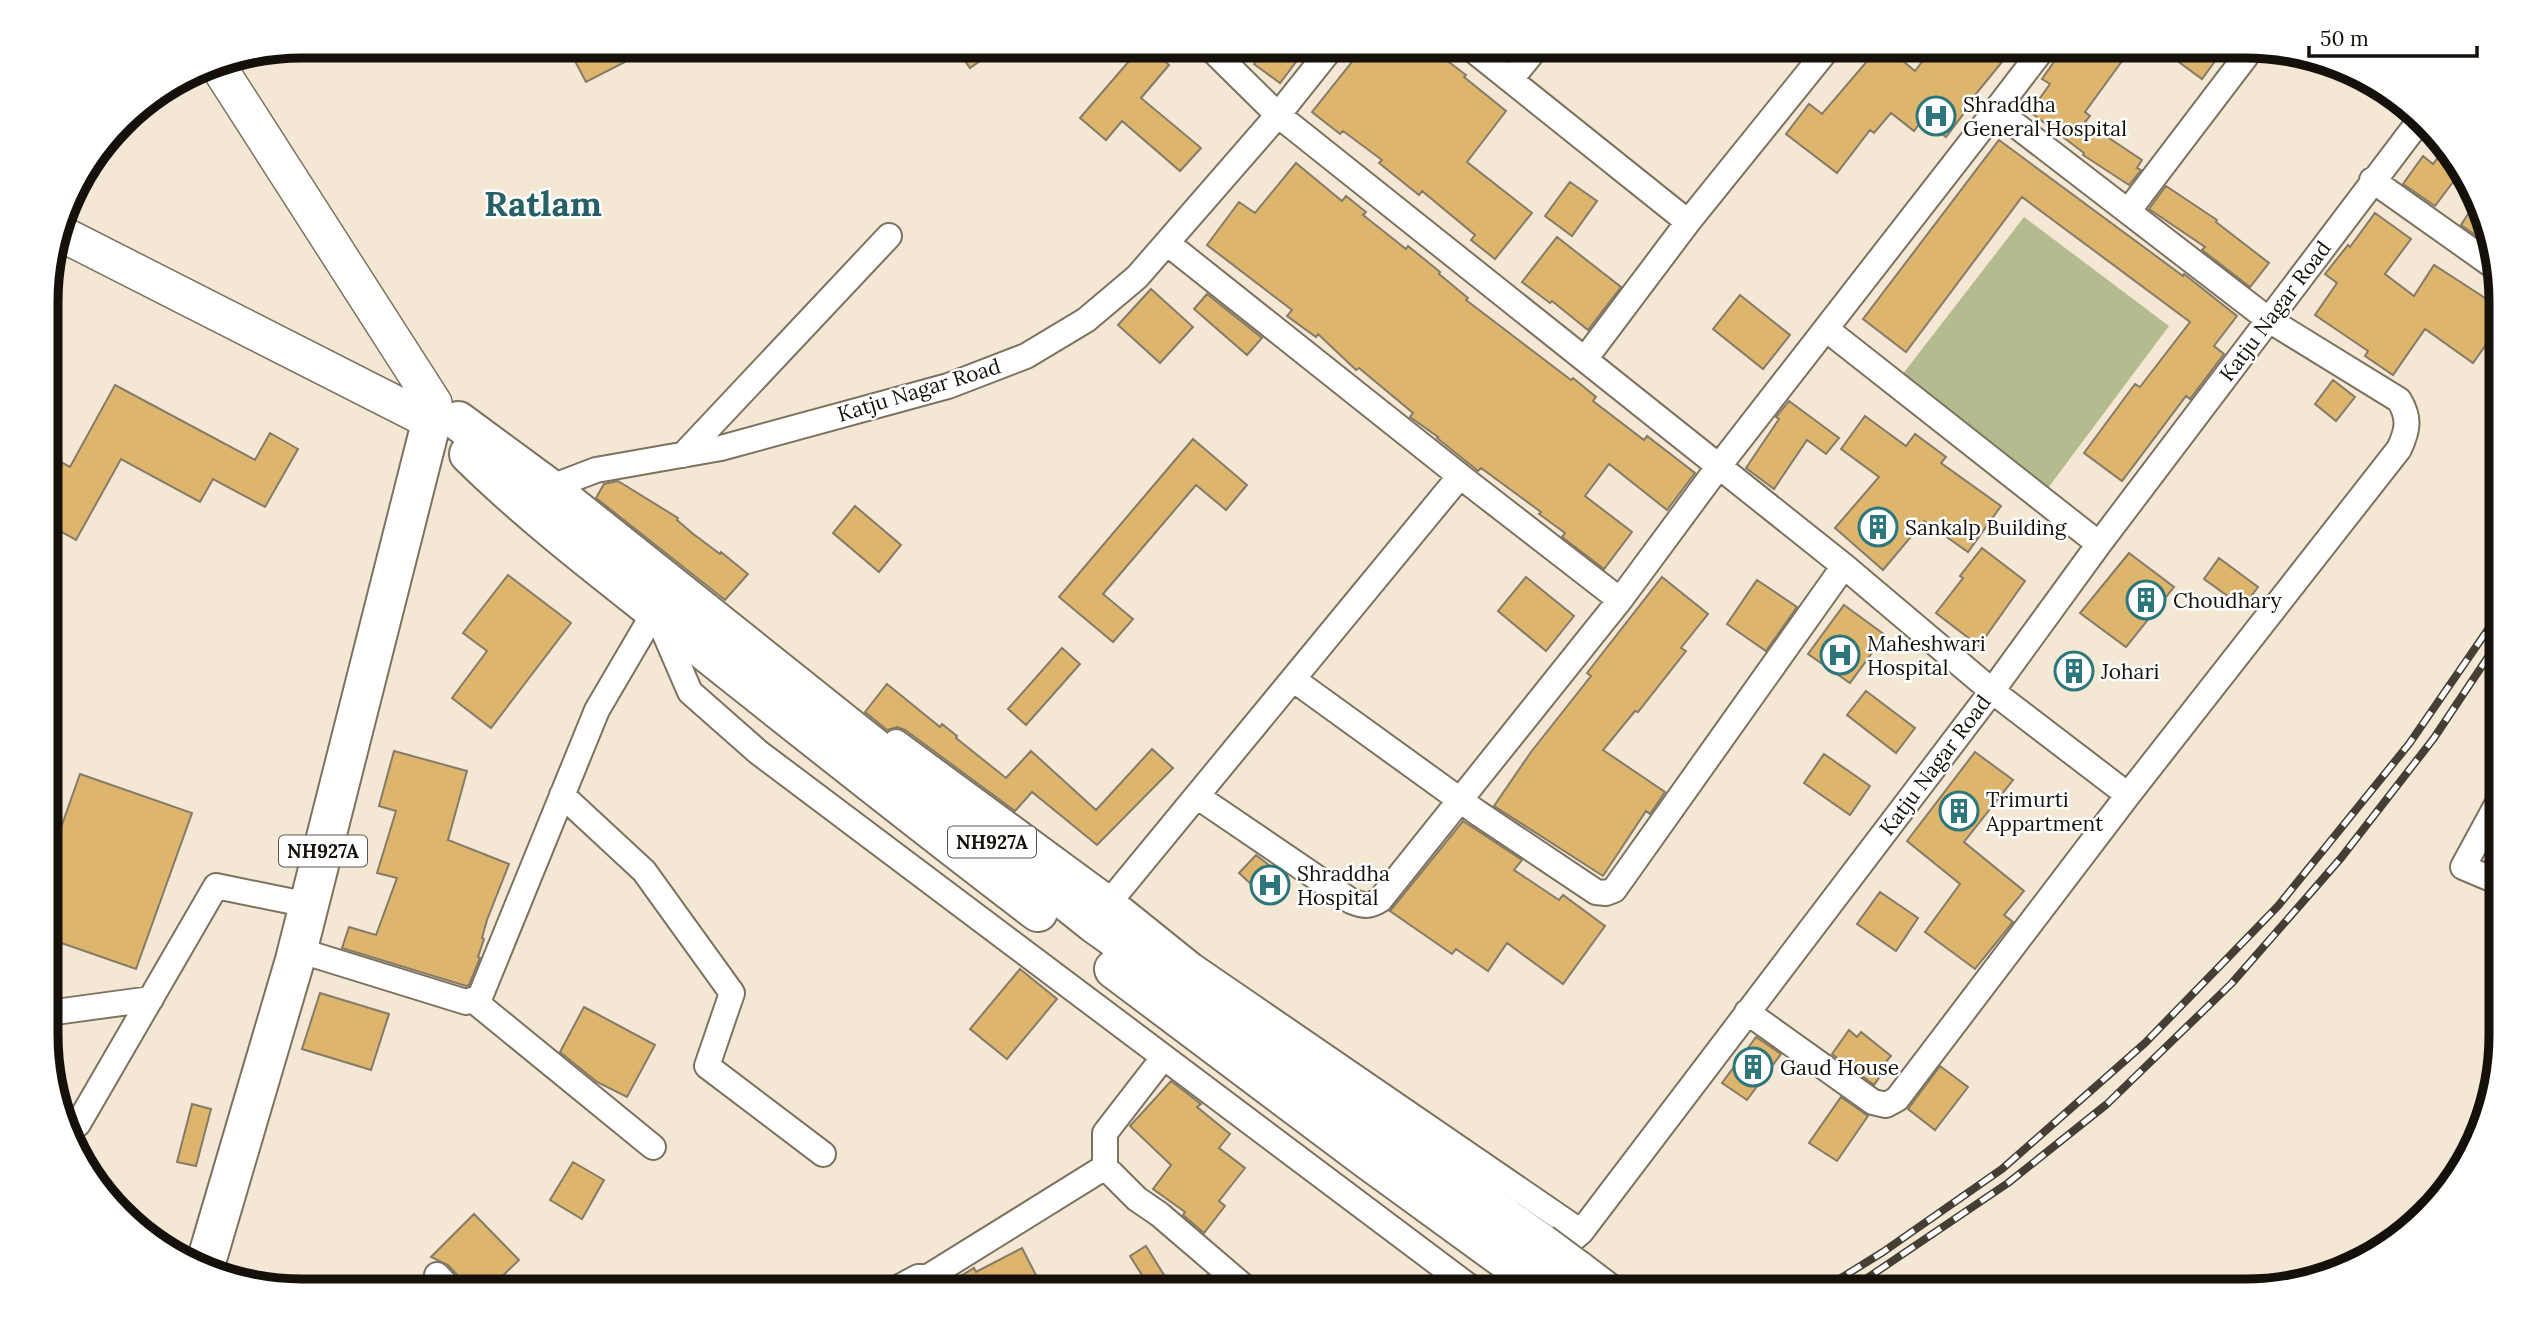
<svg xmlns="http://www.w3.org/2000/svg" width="2547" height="1337" viewBox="0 0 2547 1337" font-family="Lora,serif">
	<rect width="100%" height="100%" fill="#f4e8d4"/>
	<path fill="#b4bb8e" d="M2024,217L2169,326L2042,496L1892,388Z"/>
	<path fill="#ddb56c" stroke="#857b68" stroke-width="2" d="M567,46H656L586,82Z
		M954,46H1001L970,68Z
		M1142,46H1147L1169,65L1141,98L1201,148L1180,171L1122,121L1106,140L1080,118Z
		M1267,46H1308L1280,83L1254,64Z
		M1360,46H1428L1466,75L1464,77L1506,111L1467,162L1532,213L1495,259L1471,240L1475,235L1422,191L1419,195L1379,163L1382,160L1343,131L1340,134L1312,112L1355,58L1352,55Z
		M1880,46H1885L1915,71L1934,46H2015L1962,111L1964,113L1946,137L1923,119L1914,131L1891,113L1874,133L1870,130L1837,173L1786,134L1809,104L1822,114Z
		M2065,46H2133L2085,112L2090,116L2085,122L2142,160L2137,168L2141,170L2129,185L2083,155L2084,153L2030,112L2050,84L2042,79Z
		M2157,46H2226L2202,79Z
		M1999,140L2183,276L2184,274L2237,316L2214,346L2224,354L2190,399L2186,396L2122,481L2084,453L2135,384L2140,387L2190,322L2022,197L1906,352L1863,319Z
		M2445,148L2458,159L2462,170L2435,206L2403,184L2423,156L2433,164Z
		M1296,163L1342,201L1346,196L1366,212L1363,215L1406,249L1408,246L1440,272L1439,274L1468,298L1466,300L1571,380L1573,378L1596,397L1593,401L1644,440L1647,436L1695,473L1667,510L1609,464L1585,496L1632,532L1604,569L1562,537L1565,533L1539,514L1541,512L1481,468L1478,471L1437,438L1438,437L1410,417L1413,413L1359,368L1356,370L1318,334L1316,337L1287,316L1292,310L1207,245L1239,202L1255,213Z
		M1570,182L1597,201L1572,236L1545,216Z
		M2166,186L2217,220L2216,222L2269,263L2250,287L2202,250L2205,247L2149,209Z
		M2475,203L2483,227L2477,236L2461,225Z
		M2375,213L2411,239L2385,274L2414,296L2434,265L2499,307L2500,325L2473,363L2425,329L2393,375L2365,356L2368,351L2315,315L2337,283L2325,274L2348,245L2350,247Z
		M1557,237L1621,287L1588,330L1552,301L1550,303L1522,282Z
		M1151,289L1193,327L1160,363L1118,325Z
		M1207,294L1262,338L1247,355L1194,309Z
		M1740,295L1790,335L1763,369L1713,329Z
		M2333,380L2355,397L2336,421L2315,404Z
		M115,385L255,460L270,433L298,449L265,507L213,479L200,502L121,459L76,540L47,524L46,454L70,467Z
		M1789,401L1839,438L1826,454L1807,440L1774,489L1746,468L1779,419L1776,417Z
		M1865,416L1906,446L1915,434L1946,457L1941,463L2001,506L1968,552L1924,521L1883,570L1835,528L1879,477L1841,449Z
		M1193,439L1247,485L1226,510L1196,485L1103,594L1133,619L1113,642L1059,597Z
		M618,481L678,518L677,520L692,533L720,554L721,552L748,574L725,600L596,498L604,484Z
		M855,506L901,545L879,572L833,533Z
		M1982,548L2025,581L1979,646L1936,613L1963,578L1960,576Z
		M2129,553L2174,587L2126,647L2080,613Z
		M2219,558L2258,587L2243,607L2204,579Z
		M508,575L571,623L491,728L452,698L487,651L463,633Z
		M1526,577L1574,616L1546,651L1498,611Z
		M1662,577L1708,614L1681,648L1686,651L1638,712L1635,711L1603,750L1665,792L1650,814L1646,811L1603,876L1494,806L1531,752L1591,676L1587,673Z
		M1757,580L1797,607L1766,651L1727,624Z
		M1844,605L1885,635L1850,683L1808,654Z
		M1062,648L1080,664L1026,725L1008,709Z
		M887,684L940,727L942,724L957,736L956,738L1006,778L1031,751L1096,810L1152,749L1173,768L1097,845L1032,792L1015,811L905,730L897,727L887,730L865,712Z
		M1866,691L1915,728L1896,753L1847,715Z
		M394,751L467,771L448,840L509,864L487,920L482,938L484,939L478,957L480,958L469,985L466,986L342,948L349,927L376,935L397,878L377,873L396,811L379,806Z
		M1975,752L2013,780L1964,842L2024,891L2004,915L2013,922L1975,969L1925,932L1960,884L1907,841Z
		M1824,754L1870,786L1850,815L1804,783Z
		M80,774L192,813L136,969L47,938V867Z
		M1463,821L1522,860L1514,870L1559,900L1563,895L1605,926L1563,984L1507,943L1488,971L1456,949L1452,954L1390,911Z
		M1256,855L1288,880L1269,901L1239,873Z
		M1880,892L1918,918L1896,951L1857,924Z
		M1020,969L1057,999L1007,1059L970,1029Z
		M320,993L389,1014L371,1070L302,1049Z
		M584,1007L655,1045L627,1097L597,1082L560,1052Z
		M1849,1030L1857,1037L1861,1032L1891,1056L1880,1069L1883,1072L1874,1085L1832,1054Z
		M1756,1037L1781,1054L1747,1100L1722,1083Z
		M1940,1066L1968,1087L1935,1130L1908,1109Z
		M1171,1081L1201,1104L1197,1107L1230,1134L1219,1148L1245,1168L1219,1201L1225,1206L1204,1233L1183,1215L1185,1212L1153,1189L1171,1165L1130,1126Z
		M1841,1097L1868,1116L1837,1161L1809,1143Z
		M192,1104L211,1109L196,1166L177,1162Z
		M573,1162L604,1180L582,1219L550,1200Z
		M474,1214L519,1260L487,1291H466L463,1281L448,1265L431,1257Z
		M1146,1246L1174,1291H1152L1130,1256Z
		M1022,1248L1040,1283L1024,1291H951L949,1283L974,1268L976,1272Z"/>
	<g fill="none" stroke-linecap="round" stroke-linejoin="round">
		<defs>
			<path id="minor" d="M1208,46L1278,115L1844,566L1992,691L2128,795
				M1468,46L1688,222
				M1511,79L1538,46
				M1996,110L2045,46
				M2372,180L2499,270
				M2129,210L2253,47
				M1826,329L2099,544
				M1585,359L1688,222L1830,46
				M683,455L889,236
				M1460,476L1620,600L1719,466L1996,110L2269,320L2399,400C2410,418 2408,430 2399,449L2128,795L1897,1099L1886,1105L1873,1102L1747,1012
				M549,488L596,470L721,448L948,386L1026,356L1086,320L1137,277L1278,115L1333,46
				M658,618L690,692L758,752L1475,1291
				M1294,680L1478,813L1596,892L1606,893L1614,890L1844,566
				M896,742L1111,900L1193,966L1581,1232
				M562,795L644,871L732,993L707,1066L823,1154
				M1198,797L1351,901C1363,906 1369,907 1380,900L1620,600
				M2501,797L2463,867L2501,883
				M1111,900L1460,476L1167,243
				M298,950L466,1002L480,997L597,710L655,611
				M473,1000L653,1147
				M48,1013L151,999
				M1163,1058L1105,1133V1167L1137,1199L1159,1214L1249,1291
				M72,1128L78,1124L216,886L309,905
				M437,1275L452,1291
				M928,1277L1105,1167
				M892,1291L918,1277H928L936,1290
				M1205,1291L1232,1277
				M1513,1291L1581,1232L1992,691L2099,544L2417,124"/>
			<path id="secondary" d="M216,63L434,403
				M60,233L424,418"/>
			<path id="trunk" d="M458,421L549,488L1095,924L1541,1243
				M469,454C539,523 619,582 696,644C809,734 922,824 1038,912
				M1114,969L1367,1159L1514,1266
				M204,1269L295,960L429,431
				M1576,1269L1605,1291"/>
		</defs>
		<use href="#minor" stroke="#7c7260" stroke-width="28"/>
		<use href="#secondary" stroke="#7c7260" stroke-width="38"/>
		<use href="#trunk" stroke="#7c7260" stroke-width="42"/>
		<use href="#minor" stroke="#fff" stroke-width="24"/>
		<use href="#secondary" stroke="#fff" stroke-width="35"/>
		<use href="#trunk" stroke="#fff" stroke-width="38"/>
		<defs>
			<path id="rail" d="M1820,1291L1883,1252L2002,1169L2145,1043L2278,906L2409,744L2500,612
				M1848,1291L2008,1183L2107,1104L2232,983L2341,858L2434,738L2500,639"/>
		</defs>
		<use href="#rail" stroke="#443e35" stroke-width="8"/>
		<use href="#rail" stroke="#fff" stroke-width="5" stroke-dasharray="16" stroke-linecap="butt"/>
		<defs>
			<path id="trunk-bridge" d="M1541,1243L1576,1269
				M1514,1266L1546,1291"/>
		</defs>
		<use href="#trunk-bridge" stroke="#7c7260" stroke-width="42" stroke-linecap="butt"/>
		<use href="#trunk-bridge" stroke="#fff" stroke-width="38"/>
	</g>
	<defs>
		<symbol id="hospital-ring" viewBox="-11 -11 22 22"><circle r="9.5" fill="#fff" stroke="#2c767c" stroke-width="1.5"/><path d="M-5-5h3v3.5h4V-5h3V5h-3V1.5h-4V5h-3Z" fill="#2c767c"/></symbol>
		<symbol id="building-ring" viewBox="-11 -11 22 22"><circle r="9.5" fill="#fff" stroke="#2c767c" stroke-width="1.5"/><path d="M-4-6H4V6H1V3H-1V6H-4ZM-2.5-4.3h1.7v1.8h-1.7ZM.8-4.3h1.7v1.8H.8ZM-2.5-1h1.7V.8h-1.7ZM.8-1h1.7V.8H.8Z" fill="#2c767c"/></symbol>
	</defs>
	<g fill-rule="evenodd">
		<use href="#hospital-ring" x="1914" y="94" width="44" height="44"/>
		<use href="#building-ring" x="1856" y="505" width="44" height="44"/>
		<use href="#building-ring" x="2124" y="578" width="44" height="44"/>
		<use href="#hospital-ring" x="1818" y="633" width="44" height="44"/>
		<use href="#building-ring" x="2052" y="649" width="44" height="44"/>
		<use href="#building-ring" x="1937" y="789" width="44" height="44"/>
		<use href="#hospital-ring" x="1248" y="863" width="44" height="44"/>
		<use href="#building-ring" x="1731" y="1045" width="44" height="44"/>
	</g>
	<g text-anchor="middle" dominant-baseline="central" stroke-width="5" stroke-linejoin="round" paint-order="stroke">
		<g fill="#fff" stroke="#5b5854" stroke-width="2">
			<rect x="948" y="826.5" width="88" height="31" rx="5"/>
			<rect x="279" y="835.5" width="88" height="31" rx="5"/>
		</g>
		<g font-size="19" font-weight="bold" fill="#15110a">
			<text x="992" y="842">NH927A</text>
			<text x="323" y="851">NH927A</text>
		</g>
		<g font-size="21" fill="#15110a" stroke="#fff" text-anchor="start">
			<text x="1963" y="104">Shraddha<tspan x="1963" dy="24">General Hospital</tspan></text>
			<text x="1905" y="527">Sankalp Building</text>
			<text x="2173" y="600">Choudhary</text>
			<text x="1867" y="643">Maheshwari<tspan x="1867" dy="24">Hospital</tspan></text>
			<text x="2101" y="671">Johari</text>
			<text x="1986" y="799">Trimurti<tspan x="1986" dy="24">Appartment</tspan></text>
			<text x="1297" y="873">Shraddha<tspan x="1297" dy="24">Hospital</tspan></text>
			<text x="1780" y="1067">Gaud House</text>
		</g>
		<g font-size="21" fill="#15110a" stroke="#fff">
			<text transform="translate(2275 311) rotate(-53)">Katju Nagar Road</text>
			<text transform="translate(919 390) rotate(-17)">Katju Nagar Road</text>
			<text transform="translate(1935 765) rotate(-53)">Katju Nagar Road</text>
		</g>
		<g font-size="35" font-weight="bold" fill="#266065" stroke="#fff">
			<text x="543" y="203">Ratlam</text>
		</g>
	</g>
	<path d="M0 0H2547V1337H0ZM302 58H2245A244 244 0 0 1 2489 302V1035A244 244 0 0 1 2245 1279H302A244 244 0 0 1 58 1035V302A244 244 0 0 1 302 58Z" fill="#fff" fill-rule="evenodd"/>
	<path fill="none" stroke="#15110a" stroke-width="9" d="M302 58H2245A244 244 0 0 1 2489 302V1035A244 244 0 0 1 2245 1279H302A244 244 0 0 1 58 1035V302A244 244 0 0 1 302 58Z"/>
	<path d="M2309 46v10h168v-10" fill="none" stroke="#15110a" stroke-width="3.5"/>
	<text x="2320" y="46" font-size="21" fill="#15110a" stroke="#ffffff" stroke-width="5" paint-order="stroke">50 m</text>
</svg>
